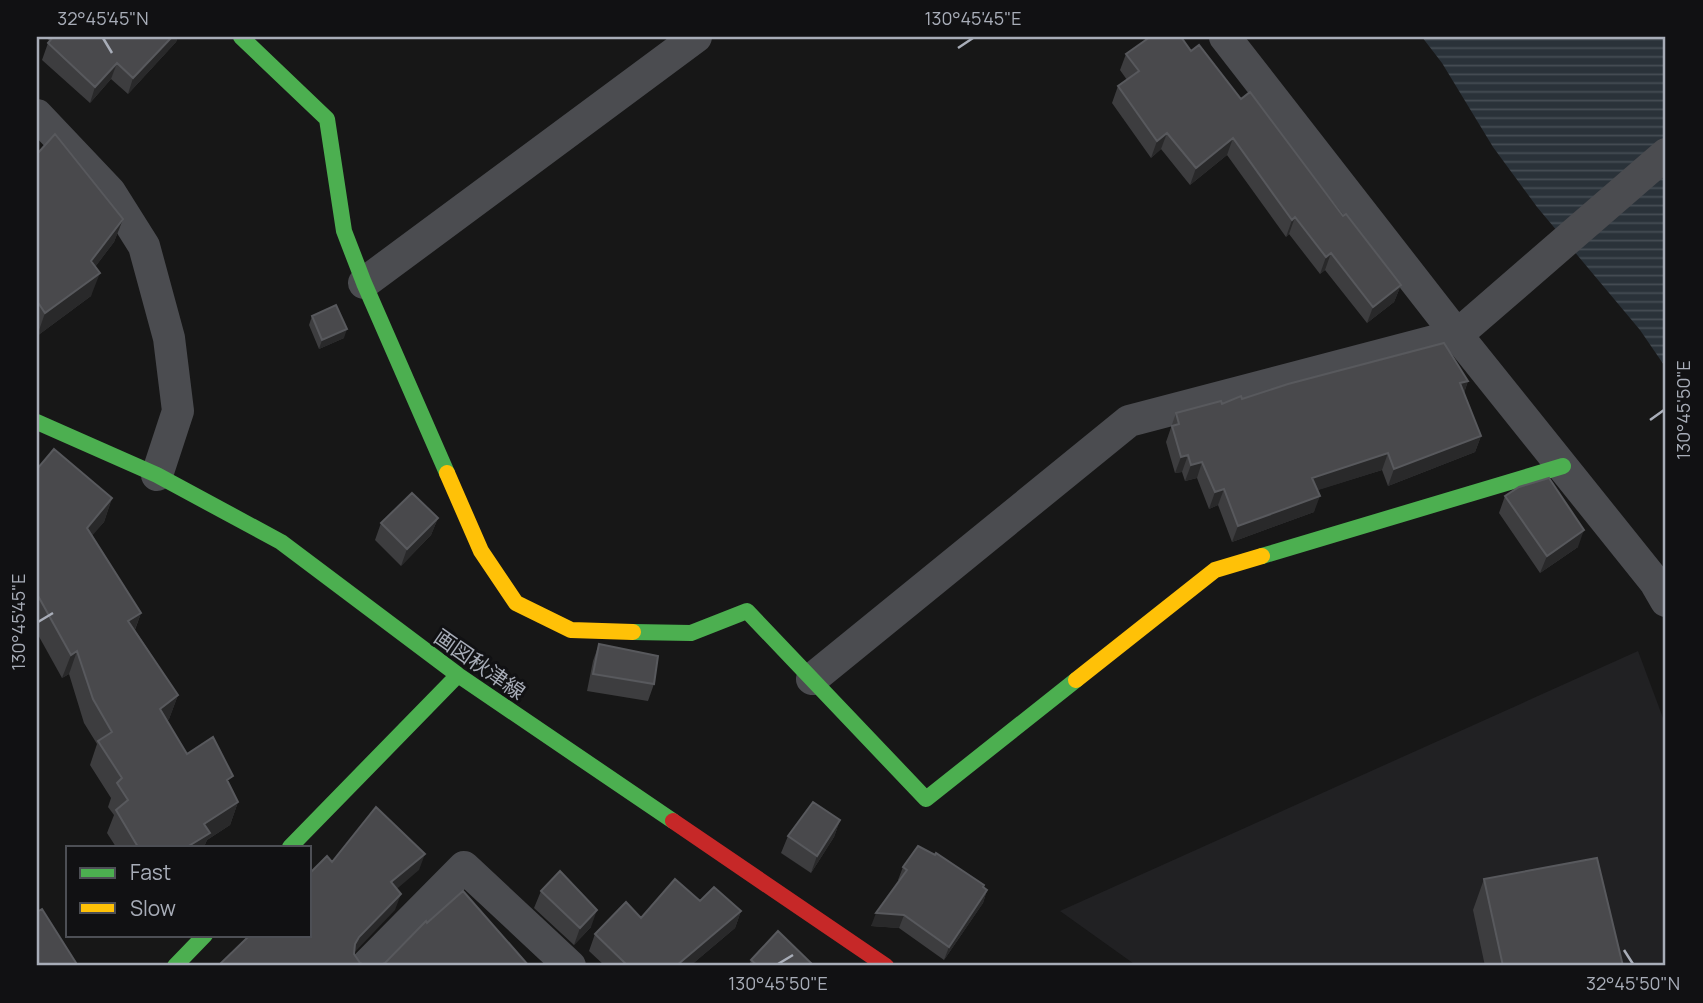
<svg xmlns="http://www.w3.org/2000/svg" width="1703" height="1003" viewBox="0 0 1703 1003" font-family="Manrope,'Noto Sans JP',sans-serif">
	<defs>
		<pattern id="water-rules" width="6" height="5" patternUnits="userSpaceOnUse" patternTransform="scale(1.75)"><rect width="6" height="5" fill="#2a3239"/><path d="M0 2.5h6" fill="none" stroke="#464d54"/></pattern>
	</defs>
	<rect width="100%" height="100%" fill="#171717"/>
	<path fill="#212123" d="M1638,651L1666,726V966H1137L1060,911Z"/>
	<path fill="url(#water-rules)" d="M1422,37H1666V368L1640,330L1537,207L1493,147L1442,63Z"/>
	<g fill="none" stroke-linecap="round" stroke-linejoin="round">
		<path stroke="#4b4c50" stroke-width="32" d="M1225,37L1457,335L1655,582L1666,601
			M37,115L110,192L144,246L169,338L178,411L157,475
			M364,283L696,37
			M812,679L1129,421L1457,335L1666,154
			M366,966L464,867L570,966"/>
		<path stroke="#4caf50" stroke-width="16" d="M241,37L327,119L344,231L364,283L447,473
			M37,422L157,475L281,542L458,675L673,821
			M1262,556L1563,466
			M633,632L691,633L747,611L926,799L1076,680
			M290,847L458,675
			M175,966L205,935"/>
		<path stroke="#ffc107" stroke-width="16" d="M447,473L481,551L516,603L571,630L633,632
			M1076,680L1215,570L1262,556"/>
		<path stroke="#c62828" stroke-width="16" d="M673,821L886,966"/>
	</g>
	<path fill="#3d3d3f" d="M45,37H178L176,42L128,94L111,79L90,103L42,60L48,43L50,41Z
		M1191,51L1241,99L1343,216L1401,285L1394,302L1367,323L1325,270L1320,274L1289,234L1286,237L1227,155L1190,185L1161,149L1151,158L1112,103L1118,86L1127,80L1120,70L1126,54Z
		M37,152L123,219L114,242L95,267L91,296L37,336Z
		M312,316L344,338L319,349L309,325Z
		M1468,381L1464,393L1481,436L1475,452L1388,486L1382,470L1317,490L1314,512L1232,542L1218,505L1209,509L1197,478L1185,481L1182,472L1175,473L1166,442L1176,413L1242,399Z
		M37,469L112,498L104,522L92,535L141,613L135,630L178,695L169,719L167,721L187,754L230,785L238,802L230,825L207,840L204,847H116L107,833L114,815L108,807L111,798L90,765L97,744L84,723L69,674L62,678L37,633Z
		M1505,496L1578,547L1540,573L1499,513Z
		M438,518L431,535L401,566L375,540L381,523Z
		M599,644L654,684L648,701L587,691L593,661Z
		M840,820L834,837L811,873L781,853L788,836Z
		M903,867L984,887L987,890L983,903L944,960L899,928L871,926L900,881L898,880Z
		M1484,879L1623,966H1485L1473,910Z
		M541,891L591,927L574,945L534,908Z
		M700,901L741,911L735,928L690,966H605L589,951L595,934L641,918Z
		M751,960L814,966H749Z"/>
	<path fill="#29292a" d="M172,37H178L176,42L128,94L133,78Z
		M117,63L111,79L90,103L95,87Z
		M1167,133L1161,149L1151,158L1157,141Z
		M1233,138L1227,155L1190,185L1196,168Z
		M1295,217L1289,234L1286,237L1292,220Z
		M123,219L114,242L82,284L91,261Z
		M1331,253L1325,270L1320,274L1326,257Z
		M100,273L91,296L37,336L45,313Z
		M1401,285L1394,302L1367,323L1373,307Z
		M347,329L344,338L319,349L322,340Z
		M1468,381L1462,398L1460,383Z
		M1481,436L1475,452L1388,486L1394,469Z
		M1388,453L1382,470L1306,494L1312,478Z
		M1188,455L1182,472L1175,473L1181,457Z
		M1202,462L1197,478L1185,481L1191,465Z
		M1224,489L1218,505L1209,509L1215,492Z
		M1320,496L1314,512L1232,542L1238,526Z
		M112,498L104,522L79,551L87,528Z
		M438,518L431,535L401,566L407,549Z
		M1584,530L1578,547L1540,573L1547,556Z
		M141,613L132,637L128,621Z
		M77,651L69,674L62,678L71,655Z
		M178,695L169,719L151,733L160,709Z
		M238,802L230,825L207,840L204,847H187L204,824Z
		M840,820L834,837L811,873L817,856Z
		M425,854L419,870L385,899L391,882Z
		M987,890L983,903L944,960L949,947Z
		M401,894L395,910L353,954L355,944L359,937Z
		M597,910L591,927L574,945L580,928Z
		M741,911L735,928L690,966H676Z
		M876,913L904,915L899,928L871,926Z"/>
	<path fill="#49494c" stroke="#58595d" stroke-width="2" d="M53,37H172L133,78L117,63L95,87L48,43Z
		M1150,37H1181L1191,51L1199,45L1241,99L1250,92L1343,216L1346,214L1401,285L1373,307L1331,253L1326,257L1295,217L1292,220L1233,138L1196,168L1167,133L1157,141L1118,86L1139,71L1126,54Z
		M55,134L123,219L91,261L100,273L45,313L37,301V152L38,153Z
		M336,305L347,329L322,340L312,316Z
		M1444,343L1468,381L1460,383L1481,436L1394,469L1388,453L1312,478L1320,496L1238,526L1224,489L1215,492L1202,462L1191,465L1188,455L1181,457L1172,426L1179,424L1176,413L1221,401L1222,404L1241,396L1242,399L1288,384Z
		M54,449L112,498L87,528L141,613L128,621L178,695L160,709L187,754L213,737L233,776L227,780L238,802L204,824L210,833L187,847H138L116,810L128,800L117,783L122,778L98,741L112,732L93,699L77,651L71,655L37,594V469Z
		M1549,478L1584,530L1547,556L1505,496L1519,487Z
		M412,493L438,518L407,549L381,523Z
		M599,644L658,656L654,684L593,674Z
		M813,802L840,820L817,856L788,836Z
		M376,807L425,854L391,882L401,894L359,937L355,944L354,954L360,963L366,966H218L250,935H310V873L327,856L332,862Z
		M918,846L935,855L936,853L984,885L983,887L987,890L949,947L904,915L876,913L907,870L903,867Z
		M1597,858L1623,966H1503L1484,879Z
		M560,871L597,910L580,928L541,891Z
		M675,879L700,901L714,887L741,911L676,966H628L595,934L626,902L641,918Z
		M463,891L529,966H378L385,963L426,921L427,923Z
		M42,909L78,966H37V912Z
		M778,931L814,966H758L751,960Z"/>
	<path fill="none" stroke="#a8adb8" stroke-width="2.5" d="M103,38L112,53M958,48L973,38M1650,420L1664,410M38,622L53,613M1624,950L1633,964M778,964L793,955"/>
	<g text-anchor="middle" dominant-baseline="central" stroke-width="6" stroke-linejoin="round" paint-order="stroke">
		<g font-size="21" fill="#a8adb8" stroke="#111113">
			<text transform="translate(480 664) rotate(35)">画図秋津線</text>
		</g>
	</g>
	<rect width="1703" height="1003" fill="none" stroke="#111113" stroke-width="77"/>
	<rect x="66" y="846" width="245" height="91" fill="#111113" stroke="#4d4f55" stroke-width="2"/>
	<rect x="80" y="868" width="35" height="10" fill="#4caf50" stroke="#4d4f55" stroke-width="2"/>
	<text x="130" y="880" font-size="21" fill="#a8adb8">Fast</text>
	<rect x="80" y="903" width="35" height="10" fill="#ffc107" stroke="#4d4f55" stroke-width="2"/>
	<text x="130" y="916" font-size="21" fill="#a8adb8">Slow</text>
	<rect x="38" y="38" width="1626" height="926" fill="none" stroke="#a8adb8" stroke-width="2.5"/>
	<g font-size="18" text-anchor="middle" fill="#a8adb8">
		<text x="103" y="25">32°45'45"N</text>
		<text x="973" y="25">130°45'45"E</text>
		<text transform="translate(1684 410) rotate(-90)" y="6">130°45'50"E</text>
		<text transform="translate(19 622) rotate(-90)" y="6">130°45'45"E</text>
		<text x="778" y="990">130°45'50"E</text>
		<text x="1633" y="990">32°45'50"N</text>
	</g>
</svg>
